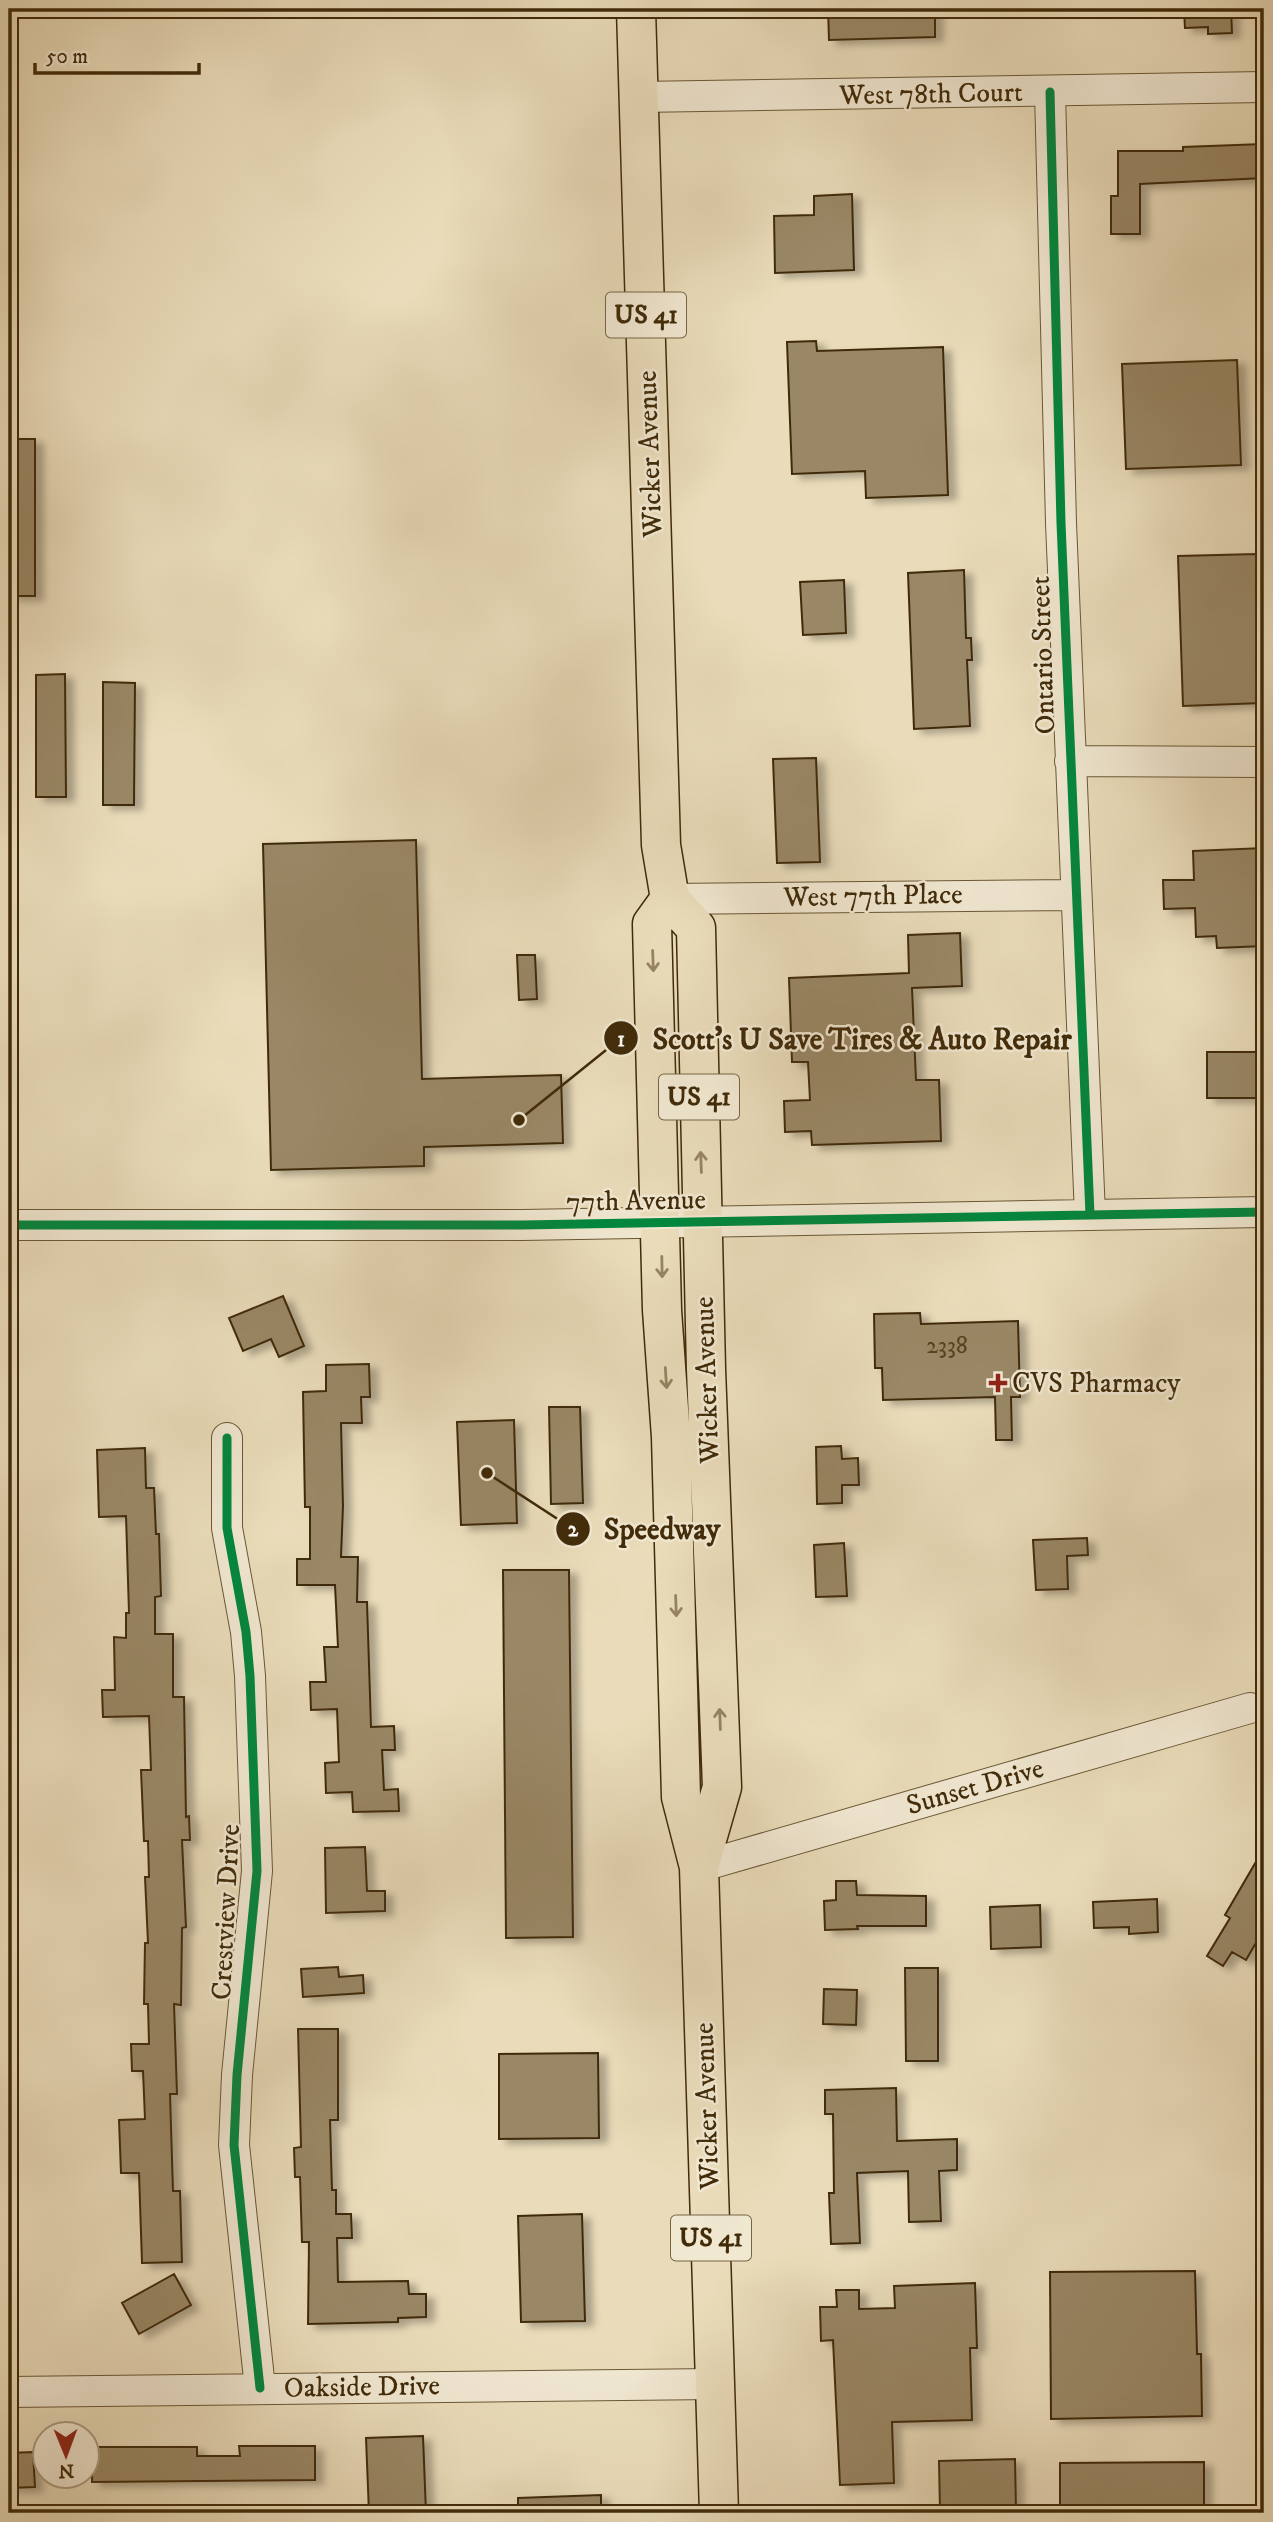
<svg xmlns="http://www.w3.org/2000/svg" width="1273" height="2522" viewBox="0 0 1273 2522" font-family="'IM FELL DW Pica',serif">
	<defs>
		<filter id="shadow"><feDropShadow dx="8" dy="4.5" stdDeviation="3.5" flood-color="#0004"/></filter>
	</defs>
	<rect width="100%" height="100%" fill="#eadcba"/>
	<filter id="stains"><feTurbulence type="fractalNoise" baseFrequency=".00286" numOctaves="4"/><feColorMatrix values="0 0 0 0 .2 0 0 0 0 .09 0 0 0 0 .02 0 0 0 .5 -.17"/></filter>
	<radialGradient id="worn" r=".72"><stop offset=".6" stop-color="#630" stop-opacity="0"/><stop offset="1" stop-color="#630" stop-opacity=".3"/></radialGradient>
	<path fill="#998765" stroke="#412b09" stroke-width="2" filter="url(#shadow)" d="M828,9H935V37L829,40Z
		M1184,9H1231L1232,33L1208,34V27L1185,28Z
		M1263,144L1264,178L1140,184V234H1111V196H1118V151H1183V147Z
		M852,194L854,270L775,273L774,216L814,215V196Z
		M816,341L817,351L943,347L948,495L866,498L865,471L792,474L787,342Z
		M1237,360L1241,465L1126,469L1122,364Z
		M9,439H35V596H9Z
		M1257,554L1262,703L1183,706L1178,556Z
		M964,570L966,638H971L972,660H967L970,726L914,729L908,573Z
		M844,580L846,633L803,635L800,582Z
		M65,674L66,797H36V675Z
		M103,682L135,683L134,805H103Z
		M816,758L820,862L777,863L773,759Z
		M416,840L422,1079L561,1075L563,1143L424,1147V1166L271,1170L263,844Z
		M1264,848V946L1217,948L1216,936L1196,937L1195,908L1164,909L1163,880H1194L1193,851Z
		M960,933L962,986L912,988L916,1080H939L941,1141L812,1145L811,1131L785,1132L784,1101L810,1100L808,1062H792L789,978L909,973L908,935Z
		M517,955H535L537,999L519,1000Z
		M1207,1052H1264V1098H1207Z
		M283,1296L304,1346L279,1357L271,1339L243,1351L229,1318Z
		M920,1313L921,1324L1018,1321L1020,1397H1011L1012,1440H996L995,1397L883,1400L882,1368H875L874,1314Z
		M369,1364L370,1397H361L362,1423H341L343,1506L341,1557H358L357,1602H367L371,1727L394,1726L395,1750H382L384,1790L398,1789L399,1811L353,1812L352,1792L326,1793L325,1763L339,1762L337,1709L311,1710L310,1682H326L324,1647H338L335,1585H297V1559H310V1507H305L303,1392L326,1391V1365Z
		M549,1407H580L583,1503L551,1504Z
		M514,1420L517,1523L461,1525L457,1422Z
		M841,1446L842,1459L858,1458L859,1485H842V1503L817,1504L816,1447Z
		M145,1448L146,1488H154L156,1534H159L161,1596L155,1597V1634H173V1697H184L186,1817L189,1816L190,1840H182L186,1927L182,1928L181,2005L174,2004L177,2094H170L173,2191H180L182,2262L142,2263L139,2173H121L119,2120L145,2119L143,2071H132L131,2044H149L148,2004H144L145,1943H148L145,1877H149L148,1841H144L141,1770H151L149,1716L103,1717L102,1690H115L114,1637L126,1638V1613H129L126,1516L99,1517L97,1450Z
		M1087,1538L1088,1555L1067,1556L1068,1589L1036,1590L1033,1540Z
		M844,1543L847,1596L816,1597L814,1545Z
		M503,1570H569L573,1937L506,1938Z
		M365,1847L367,1891H385V1911L326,1913L325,1848Z
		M1264,1848V1929L1246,1960L1232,1952L1223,1966L1207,1956L1230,1918L1225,1915Z
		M836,1881H856L857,1895L926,1896V1926H857L858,1929L825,1930L824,1901L836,1900Z
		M1157,1899L1158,1932L1129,1934V1927L1094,1928L1093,1902Z
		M1040,1905L1041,1947L991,1949L990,1907Z
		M338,1967L339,1977L363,1975L364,1993L303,1997L301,1969Z
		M905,1968H938V2061H906Z
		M824,1989L857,1990L856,2025L823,2024Z
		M298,2029H338V2120H330L332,2190H336V2214H351L352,2238H337L338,2282L408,2281L409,2294H426V2317L398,2318V2322L308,2324L309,2242H302L300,2177H295L294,2148L301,2147Z
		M598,2053L599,2138L499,2139V2054Z
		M896,2088L897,2141L957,2139V2170L939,2171L941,2221L909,2222L908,2171L857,2173L860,2243L831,2244L829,2193H834L833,2114H825V2090Z
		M582,2214L585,2321L521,2322L518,2216Z
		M1195,2271L1197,2354H1201L1202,2416L1051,2419L1050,2272Z
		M174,2274L191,2305L139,2334L122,2303Z
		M975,2283L977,2348H970L972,2420L892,2422L894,2483L840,2485L833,2340L821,2341L820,2307H837L836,2290H859V2309L895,2308L894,2286Z
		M423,2436L426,2513H369L366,2438Z
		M239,2446H315V2480L92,2482V2447H197V2456H240Z
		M33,2452L35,2487L9,2488V2453Z
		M1015,2459L1016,2510L940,2511L939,2461Z
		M1204,2462V2513H1060V2463Z
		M601,2495V2513H518V2498Z"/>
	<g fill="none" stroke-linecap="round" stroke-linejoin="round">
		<defs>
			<path id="minor" d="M1050,92L1061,523L1090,1215
				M639,97L1264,87
				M1070,761L1264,762
				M670,899L1076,895
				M9,1225H522L1264,1212
				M227,1438V1528L246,1632L250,1676L257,1871L237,2075L234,2145L260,2388
				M699,1867L1250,1708
				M9,2392L715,2384"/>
			<path id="highway" d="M636,9L661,845L670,899L696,928L706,1369L722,1787L699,1867
				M670,899L652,924L662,1310L671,1437L681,1797L699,1867L719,2513"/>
		</defs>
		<use href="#minor" stroke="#6b5735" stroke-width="32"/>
		<use href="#highway" stroke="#412b09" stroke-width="41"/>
		<use href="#minor" stroke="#f1e8d2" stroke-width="30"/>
		<use href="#highway" stroke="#eadcba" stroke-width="38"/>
		<defs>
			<path id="cycleway" d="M1050,92L1061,523L1090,1215
				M9,1225H522L1264,1212
				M227,1438V1528L246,1632L250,1676L257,1871L237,2075L234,2145L260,2388"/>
		</defs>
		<use href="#cycleway" stroke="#f1e8d2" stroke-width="13"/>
		<use href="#cycleway" stroke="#00873e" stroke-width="9"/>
	</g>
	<defs><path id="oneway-shaft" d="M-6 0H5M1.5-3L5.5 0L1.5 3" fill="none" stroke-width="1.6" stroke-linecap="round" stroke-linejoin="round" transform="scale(1.75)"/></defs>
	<g stroke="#968462">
		<use href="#oneway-shaft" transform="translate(653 961) rotate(88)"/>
		<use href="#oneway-shaft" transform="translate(701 1162) rotate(-92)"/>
		<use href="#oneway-shaft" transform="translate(662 1267) rotate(89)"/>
		<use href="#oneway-shaft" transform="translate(666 1378) rotate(86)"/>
		<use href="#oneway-shaft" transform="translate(676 1606) rotate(88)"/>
		<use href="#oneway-shaft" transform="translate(720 1719) rotate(-92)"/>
	</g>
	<path fill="#8f2418" stroke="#f1e8d2" stroke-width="2.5" d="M994.5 1372.5h7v7h7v7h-7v7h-7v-7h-7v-7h7z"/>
	<g text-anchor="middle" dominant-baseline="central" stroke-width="5" stroke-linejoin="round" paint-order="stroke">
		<g font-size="24" fill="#574220">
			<text x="947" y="1346">2338</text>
		</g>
		<g fill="#f1e8d2" stroke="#766445" stroke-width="2">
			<rect x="606" y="292.5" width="80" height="45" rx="5"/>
			<rect x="659" y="1074.5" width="80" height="45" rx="5"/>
			<rect x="671" y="2215.5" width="80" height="45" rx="5"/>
		</g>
		<g font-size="26" font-weight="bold" fill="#412b09">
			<text x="646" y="315">US 41</text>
			<text x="699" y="1097">US 41</text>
			<text x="711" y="2238">US 41</text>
		</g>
		<g font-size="28" fill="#412b09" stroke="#f1e8d2">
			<text transform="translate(931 94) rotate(-1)">West 78th Court</text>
			<text transform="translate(650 454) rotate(-92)">Wicker Avenue</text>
			<text transform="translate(1043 655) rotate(-92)">Ontario Street</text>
			<text transform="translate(873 896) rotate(-1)">West 77th Place</text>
			<text transform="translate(636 1201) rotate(-1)">77th Avenue</text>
			<text transform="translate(707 1380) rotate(-92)">Wicker Avenue</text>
			<text transform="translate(975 1787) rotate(-16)">Sunset Drive</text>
			<text transform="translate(226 1912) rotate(-87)">Crestview Drive</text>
			<text transform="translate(707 2106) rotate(-92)">Wicker Avenue</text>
			<text transform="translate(362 2387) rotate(-1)">Oakside Drive</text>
		</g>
		<g font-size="28" fill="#412b09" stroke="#f1e8d2" text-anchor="start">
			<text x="1012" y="1383">CVS Pharmacy</text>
		</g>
	</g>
	<path fill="none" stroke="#412b09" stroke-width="2.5" d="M519 1120L621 1038M487 1473L573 1529"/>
	<g fill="#412b09" stroke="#f1e8d2" stroke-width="2.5">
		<circle cx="519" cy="1120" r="7"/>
		<circle cx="487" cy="1473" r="7"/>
		<circle cx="621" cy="1038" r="18"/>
		<circle cx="573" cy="1529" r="18"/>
	</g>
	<g font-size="21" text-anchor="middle" font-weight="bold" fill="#fff">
		<text x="621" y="1046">1</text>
		<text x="573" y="1536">2</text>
	</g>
	<g font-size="30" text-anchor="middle" font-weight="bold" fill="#412b09" stroke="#f1e8d2" stroke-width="5" stroke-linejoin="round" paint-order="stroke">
		<text x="862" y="1049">Scott's U Save Tires &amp; Auto Repair</text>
		<text x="662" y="1539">Speedway</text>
	</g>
	<rect width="1273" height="2522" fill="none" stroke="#eadcba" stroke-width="35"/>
	<rect x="10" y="10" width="1252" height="2501" fill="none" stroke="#412b09" stroke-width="3.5"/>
	<rect x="18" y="18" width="1238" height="2487" fill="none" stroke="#412b09" stroke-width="2"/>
	<g transform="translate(66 2455) rotate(179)"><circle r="33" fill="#f1e8d2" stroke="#ab9c82" stroke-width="2"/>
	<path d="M0-5L12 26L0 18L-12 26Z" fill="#8f2418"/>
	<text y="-10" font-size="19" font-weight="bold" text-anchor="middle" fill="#412b09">N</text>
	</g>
	<path d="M35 63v10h164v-10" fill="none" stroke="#412b09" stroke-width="3.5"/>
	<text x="46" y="63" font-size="21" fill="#412b09" stroke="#f1e8d2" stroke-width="5" paint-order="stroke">50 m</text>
	<rect width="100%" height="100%" filter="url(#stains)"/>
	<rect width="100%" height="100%" fill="url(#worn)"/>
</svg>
